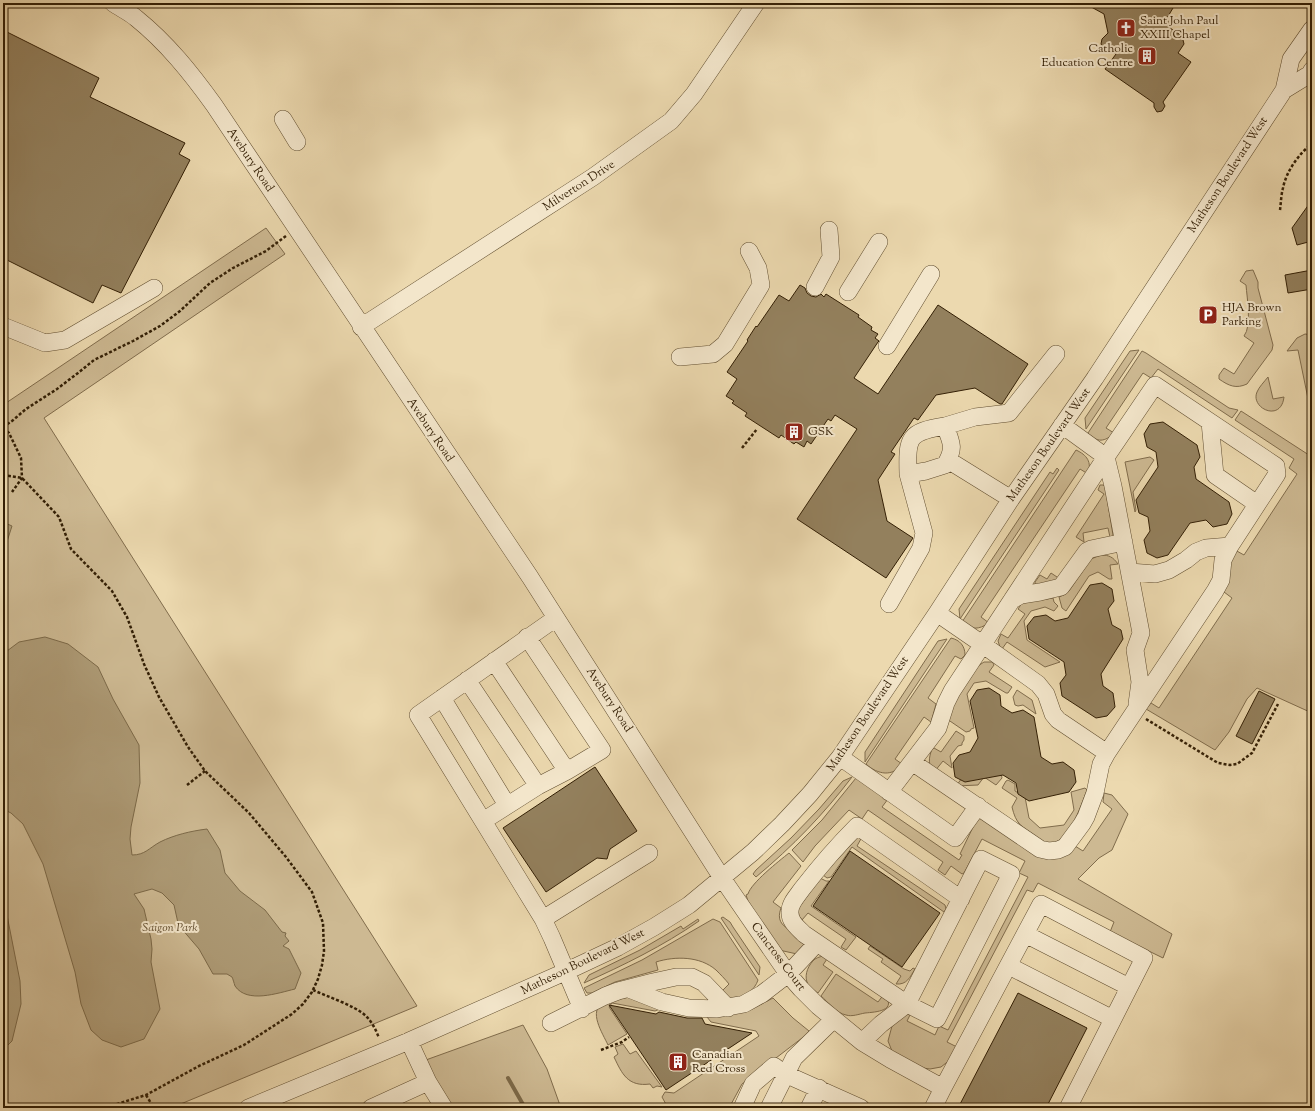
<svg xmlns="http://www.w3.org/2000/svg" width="1315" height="1111" viewBox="0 0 1315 1111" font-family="'Sorts Mill Goudy',serif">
	<rect width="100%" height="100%" fill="#ecd9af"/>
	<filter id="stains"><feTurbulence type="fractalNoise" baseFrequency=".005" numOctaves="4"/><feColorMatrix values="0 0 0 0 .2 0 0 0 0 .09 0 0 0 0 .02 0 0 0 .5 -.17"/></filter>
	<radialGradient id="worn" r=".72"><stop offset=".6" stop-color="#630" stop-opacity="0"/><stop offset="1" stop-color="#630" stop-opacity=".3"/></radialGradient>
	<path fill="#cdb992" stroke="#806c4c" d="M266,228L285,254L44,418L417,1006L171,1108H3V405Z
		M1253,270L1258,282V288L1273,345L1272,350L1247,384C1236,389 1229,386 1219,379V375L1224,368L1234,374L1254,343L1244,336C1252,326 1247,298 1246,285L1240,281L1246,271Z
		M1305,334L1312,335V418L1298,350L1287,351L1297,338Z
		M1139,350L1086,429L1085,418L1130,351Z
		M1142,351L1146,353L1229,408L1238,410L1232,418L1158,369L1151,378L1143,373L1106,428L1114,433C1105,442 1097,443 1088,433Z
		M1268,377L1273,399L1284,397C1281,423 1250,408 1257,392C1259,387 1264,382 1268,377Z
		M1241,411L1312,457V713L1257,688L1247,699L1229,732L1215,750L1146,709L1151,703L1159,708L1232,598L1224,592L1231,561L1235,550L1244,555L1297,474L1289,468L1294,459L1235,420Z
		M1076,450C1087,455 1092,462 1088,474L1080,469L981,617L989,623C978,630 972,630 962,622Z
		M1150,457L1154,460L1133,492L1136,510L1135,512L1125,462Z
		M1057,468L1059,470L960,619L959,609L1050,472L1053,474Z
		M1100,485H1103L1105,486L1113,535L1110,537L1108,528L1083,533L1084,542L1076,537L1104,494L1098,490Z
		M1101,555C1109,555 1113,557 1118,564L1110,565L1112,579H1109L1098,572L1089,576L1066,611L1062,608L1059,597L1066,594L1069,591L1091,559Z
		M1051,573L1060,579L1038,586L1035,584V582L1040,575L1047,579Z
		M1053,598L1054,602L1058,606L1054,611L1045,607L1031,611L1024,621L1027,640L1060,662L1045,667L1007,642L1002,649L1000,647L998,641L1001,634L1008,638L1025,614L1018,609L1022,603Z
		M951,638C960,640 965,646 965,655L961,659L955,656L928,698L936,704L931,722L924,717L895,759L902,764C893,777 878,775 866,764Z
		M947,639L865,762V752L938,641Z
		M984,662H992L993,663L994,665L989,672L1012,687L1008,693H1006L986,681L974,683L967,694L974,728L971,729L970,731L966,732L947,719L949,710L978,666Z
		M1017,690L1032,700L1036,714L1023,705L1018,706L1015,705L1013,697Z
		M956,731L964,736V740L962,743V745L958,746L950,756L952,768L943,761L935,771C927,766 929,757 932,749L934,748L941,752Z
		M1001,773L1002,778L996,785L984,777L978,785L956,786L962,778Z
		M852,777C823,815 793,846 756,877L753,874L756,870L791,838L819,809L843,781Z
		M856,778L888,799L882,807L959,860L962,855L960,854L976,821L980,818L1040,857L1075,846L1083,851L1112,809L1103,802L1104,793L1112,795L1128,814L1112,850L1099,858L1078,879L1172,934L1163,958L1110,932L1114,922L1038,883L1033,892L1027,890L947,1042L957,1047L951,1059L941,1067L930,1069L923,1068L892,1051L888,1041L892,1026L899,1017L911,1013L907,1021L935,1035L939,1026L948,1030L1028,877L1019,873L1025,861L982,839L964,873L962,874L951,866L945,875L938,870L943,862L868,810L862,819L849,810L815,846L803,862L792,850L822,820Z
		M1008,780L1015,784V791L1025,797L1029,818L1040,828L1064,825L1074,810L1071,792L1085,788L1087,790C1081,805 1068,847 1047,843C1043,843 1038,838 1034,835C1021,826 1016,824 1012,807L1017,798L1002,788L1006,781Z
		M858,837H862L857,846L945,905L946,909L944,912L852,847L831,877L827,878L823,875Z
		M789,853L801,866L773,902L781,908C772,932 803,928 804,947L797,954L779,950L748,901L746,895L748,894C751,883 779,861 789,853Z
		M820,878L826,881H829L811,906L856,937L846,950L841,947L846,939L808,913L802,920L799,916L798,909Z
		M723,917L730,922L733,927L760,967L759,975L721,918Z
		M698,919L699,921C663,946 624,965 584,983L589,975L640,950L681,926L683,929Z
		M713,919L720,922L758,980C755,990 743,999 732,999C728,999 724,994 721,992L729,984C725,979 720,974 716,970C700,956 675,956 656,962L658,970L615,982L592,993H587L584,988L642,960Z
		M870,946L904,969L910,971L913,968L915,969C910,977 907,985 896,984L901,976L881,962L883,959L868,949Z
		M827,955L829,956L823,965L833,972L818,993C814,990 808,986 807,982C804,974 809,964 815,959C818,957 823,956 827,955Z
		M836,974L878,1002L884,994C898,1011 876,1012 865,1013C859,1014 852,1017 846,1015C836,1013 828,1002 821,996Z
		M629,997L660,1009L655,1011L612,1003L609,1007L627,1034L608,1045C603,1034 587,1010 604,1003C612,1000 621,999 629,997Z
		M773,998L793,1018L809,1031L806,1035L742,1084L729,1108L720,1104L718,1108H668L662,1097L665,1092L674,1093L759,1036L756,1031L711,1022L707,1017L752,1009Z
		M523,1025L547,1069L561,1108H451L423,1061Z
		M623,1044L630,1054L636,1051L662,1087L657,1086L653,1088L650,1084C628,1087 622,1074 614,1057L618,1054L615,1047Z"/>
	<path fill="#ad9a75" stroke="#7c6948" d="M3,522L12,526L3,554Z
		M45,637L68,644L98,667L113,699L139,745L140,783L131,827L130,839L132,855C145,855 149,848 160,842C174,835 191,831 207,829L220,850L225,873L240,891L265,910L282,932L286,933L285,936L289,941L283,946L289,949L301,973L295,989C278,993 247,1004 235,986C234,983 233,979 232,977L227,974H213L199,949L181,928L178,923L174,905L162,893L152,889L134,894L144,909L151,939L152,949L151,962L160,1009L144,1039L121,1047L102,1040L91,1030L81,1004L75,972L43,864L23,824L11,813L3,809V654L19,642Z
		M3,895L20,981L21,1004L12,1041L3,1050Z"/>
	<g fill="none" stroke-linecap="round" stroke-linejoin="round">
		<path stroke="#7c6948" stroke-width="4" d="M508,1078L525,1108"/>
	</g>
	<path fill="#93805d" stroke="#331f05" d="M1084,3H1176L1167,18L1170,28L1182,36L1184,44L1178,53L1191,62L1163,102L1165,106L1162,111L1157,112L1154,107V103L1105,69L1116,54L1104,49L1101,44L1102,39L1108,33L1104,14Z
		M3,30L99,78L90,97L185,143L179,154L190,160L121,293L102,285L93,303L3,258Z
		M1312,200V241L1297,245L1292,228Z
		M1312,270V289L1288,293L1285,275Z
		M800,285L805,288L807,293L811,296L816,297L821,294L824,297L826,294L859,315L858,317L872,327L871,330L878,334L875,338L879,341L878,342L854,378L878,394L938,305L1028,364L1002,404H1000L975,388L936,395L918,420L914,418L891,452L895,454L878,480L887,521L913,538L886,578L797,519L857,429L835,415L831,421L828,419L811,444L807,441L804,447L796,442L794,444L781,435L779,438L745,416L747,413L732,403L734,401L726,396L737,379L727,372L748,341L747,340L756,326L757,327L779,295L789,301Z
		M1163,422L1197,445L1200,457L1194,467L1196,479L1229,502L1232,514L1227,524L1213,527L1206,520L1190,523L1168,555L1157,558L1147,553L1144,540L1150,531L1148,517L1139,513L1136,500L1158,467L1156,452L1147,447L1144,434L1150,424Z
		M1102,583L1112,589L1114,601L1108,609L1112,625L1121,630L1123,639L1101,674L1103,686L1113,693L1115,707L1107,716L1096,718L1062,696L1060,683L1066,675L1064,662L1029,639L1027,626L1034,617L1046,615L1055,621L1068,618L1090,585Z
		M989,688L1000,695L1001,706L1012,713L1023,710L1034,717L1041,757L1052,764L1063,762L1074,770L1076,782L1069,792L1029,801L1018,794L1016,783L1003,775L965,782L955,777L953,763L959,755L970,752L978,738L970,701L977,690Z
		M1259,691L1275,699L1252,744L1236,736Z
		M595,767L637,831L610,849L607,859L597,858L546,892L503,828Z
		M850,851L940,913L902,967L813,906Z
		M1018,993L1087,1028L1046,1108H958Z
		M609,1005L656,1014L659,1012L687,1018H702L705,1024L752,1033L666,1090Z"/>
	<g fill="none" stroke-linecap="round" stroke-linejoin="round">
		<defs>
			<path id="minor" d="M113,3C120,8 129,12 136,18C167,43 191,73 214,105L530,577L722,878L788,974L801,989L818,1006L862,1042L890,1059L943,1088L1041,904L1144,958L1068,1108
				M1284,90L1310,74L1312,70
				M283,119L297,142
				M815,287L831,257L829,230
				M848,292L879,242
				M3,326L45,343L65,340L154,288
				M361,327L593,177L671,121L694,94L756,3
				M887,346L931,274
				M680,357L713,354L725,344L761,285L758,268L749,251
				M1210,422L1215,475L1257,504
				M1062,425L1106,457L1113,486L1141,633L1135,650L1140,682L1137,704
				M948,460L1011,499
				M908,474C907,437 908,432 945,426
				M1130,572L1155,574L1169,570L1186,560L1196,552L1206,548L1230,546
				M1012,600L1021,595L1040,592L1061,587L1087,551L1091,549L1124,542
				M889,604L921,548L924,533L908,474L926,471L945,465C955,449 952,443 945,426L975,417L1009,413L1056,354
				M937,613L982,644L1038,684L1046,694L1053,714L1058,720L1107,753
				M556,618L418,715L543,919L552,938L582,1009
				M494,661L567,771
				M467,680L538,786
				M442,698L507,805
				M840,757L955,838L978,806
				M889,792L938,728L946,703L952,691L1106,457L1155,385L1276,466L1277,474L1230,546L1223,560L1221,580L1215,591L1107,753L1101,764L1095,793L1086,817L1082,824L1065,847L1058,850L1049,851L1040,849L912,762
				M483,821L538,786L567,771L602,750L527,637
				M981,859L1011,874L937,1019L907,1004Z
				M543,919L649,853
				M1025,934L1129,987
				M1009,966L1113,1019
				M629,989L662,1002L689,1008L717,1009L744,1004L762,994L788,974L817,943
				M551,1023L605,996L618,991L653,982L676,977H692L704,983L728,1008
				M409,1041L428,1082
				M862,1042L881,1024L907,1004L804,934C797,927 789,921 790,911C790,903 798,895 802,889C819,867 837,846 857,826L961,899
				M248,1108L409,1041L567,971L618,947L654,927L689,905L753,852L782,824L810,794L840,757L937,613L1011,499L1095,378L1284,90L1291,59L1312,29
				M371,1108L428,1082L444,1108
				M742,1108L753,1084L774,1066L785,1074L861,1108
				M769,1108L794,1058L834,1019
				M809,1108L819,1088
				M933,1108L943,1088"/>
		</defs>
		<use href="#minor" stroke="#614e30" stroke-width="18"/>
		<path stroke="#331f05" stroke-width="2.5" stroke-dasharray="3 2" stroke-linecap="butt" d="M1280,210C1281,203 1281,195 1283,188C1286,172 1299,153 1312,144
			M3,427L12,421L26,409L57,389L78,373L94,360L133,341L160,326L180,311L210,283L233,268L266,251L286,236
			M3,428L9,433L21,458L22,478L12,492
			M742,448L757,429
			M3,475L22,478L59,517L71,549L112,591L127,617L144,664L159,697L188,747L205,771L249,813L286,857L312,892L323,923L324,951L322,965L318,979L312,992L303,1004L292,1014L244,1045L199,1066L146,1095L104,1108
			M1146,719L1218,763L1230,765L1237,764L1252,753L1278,704
			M187,785L205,771
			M313,990C328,997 354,1005 366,1016C372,1022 376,1030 379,1038
			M601,1050L622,1042L629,1037
			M146,1095L154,1108"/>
		<use href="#minor" stroke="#f3e6cb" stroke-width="17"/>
	</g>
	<defs>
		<symbol id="church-square" viewBox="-11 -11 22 22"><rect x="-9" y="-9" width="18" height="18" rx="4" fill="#8f2418" stroke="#f3e6cb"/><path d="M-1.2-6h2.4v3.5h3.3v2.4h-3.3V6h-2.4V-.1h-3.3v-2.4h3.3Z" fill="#fff"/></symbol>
		<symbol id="building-square" viewBox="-11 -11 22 22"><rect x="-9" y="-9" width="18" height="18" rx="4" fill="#8f2418" stroke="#f3e6cb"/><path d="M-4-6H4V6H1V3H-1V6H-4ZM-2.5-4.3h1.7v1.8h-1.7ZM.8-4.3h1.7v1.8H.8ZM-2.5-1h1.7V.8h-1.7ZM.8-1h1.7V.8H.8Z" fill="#fff"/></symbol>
		<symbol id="parking-square" viewBox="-11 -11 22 22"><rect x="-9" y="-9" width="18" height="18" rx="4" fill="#8f2418" stroke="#f3e6cb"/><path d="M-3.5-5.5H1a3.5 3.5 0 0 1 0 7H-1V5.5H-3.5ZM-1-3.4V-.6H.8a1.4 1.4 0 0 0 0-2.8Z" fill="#fff"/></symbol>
	</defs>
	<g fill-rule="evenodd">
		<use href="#church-square" x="1115" y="17" width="22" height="22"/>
		<use href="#building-square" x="1136" y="45" width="22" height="22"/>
		<use href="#parking-square" x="1197" y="304" width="22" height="22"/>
		<use href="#building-square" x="783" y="421" width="22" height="22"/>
		<use href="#building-square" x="667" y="1051" width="22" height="22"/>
	</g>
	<g text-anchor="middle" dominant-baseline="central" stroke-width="4" stroke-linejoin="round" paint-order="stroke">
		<g font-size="12" fill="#331f05" stroke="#f3e6cb" text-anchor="start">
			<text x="1140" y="21">Saint John Paul<tspan x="1140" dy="14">XXIII Chapel</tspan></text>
			<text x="1133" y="49" text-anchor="end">Catholic<tspan x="1133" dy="14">Education Centre</tspan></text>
			<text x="1222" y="308">HJA Brown<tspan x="1222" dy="14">Parking</tspan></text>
			<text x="808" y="432">GSK</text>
			<text x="692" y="1055">Canadian<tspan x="692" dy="14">Red Cross</tspan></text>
		</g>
		<g font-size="12" fill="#331f05" stroke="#f3e6cb">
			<text transform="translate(250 160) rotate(56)">Avebury Road</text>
			<text transform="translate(1228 175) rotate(-57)">Matheson Boulevard West</text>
			<text transform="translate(579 186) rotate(-33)">Milverton Drive</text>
			<text transform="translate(430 430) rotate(56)">Avebury Road</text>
			<text transform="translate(1049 445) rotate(-55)">Matheson Boulevard West</text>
			<text transform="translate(609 700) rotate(57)">Avebury Road</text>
			<text transform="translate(868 714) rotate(-56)">Matheson Boulevard West</text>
			<text transform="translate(778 957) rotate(53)">Cancross Court</text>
			<text transform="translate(583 962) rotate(-26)">Matheson Boulevard West</text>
		</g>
		<g font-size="12" font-style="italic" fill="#614d2f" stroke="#f3e6cb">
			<text x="170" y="928">Saigon Park</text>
		</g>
	</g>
	<rect width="1315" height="1111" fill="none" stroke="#ecd9af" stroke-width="16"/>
	<rect x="4" y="4" width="1307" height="1103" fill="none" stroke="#331f05" stroke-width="2"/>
	<rect x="8" y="8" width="1299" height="1095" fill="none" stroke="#331f05"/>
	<rect width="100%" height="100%" filter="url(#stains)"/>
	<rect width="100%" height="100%" fill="url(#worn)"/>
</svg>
